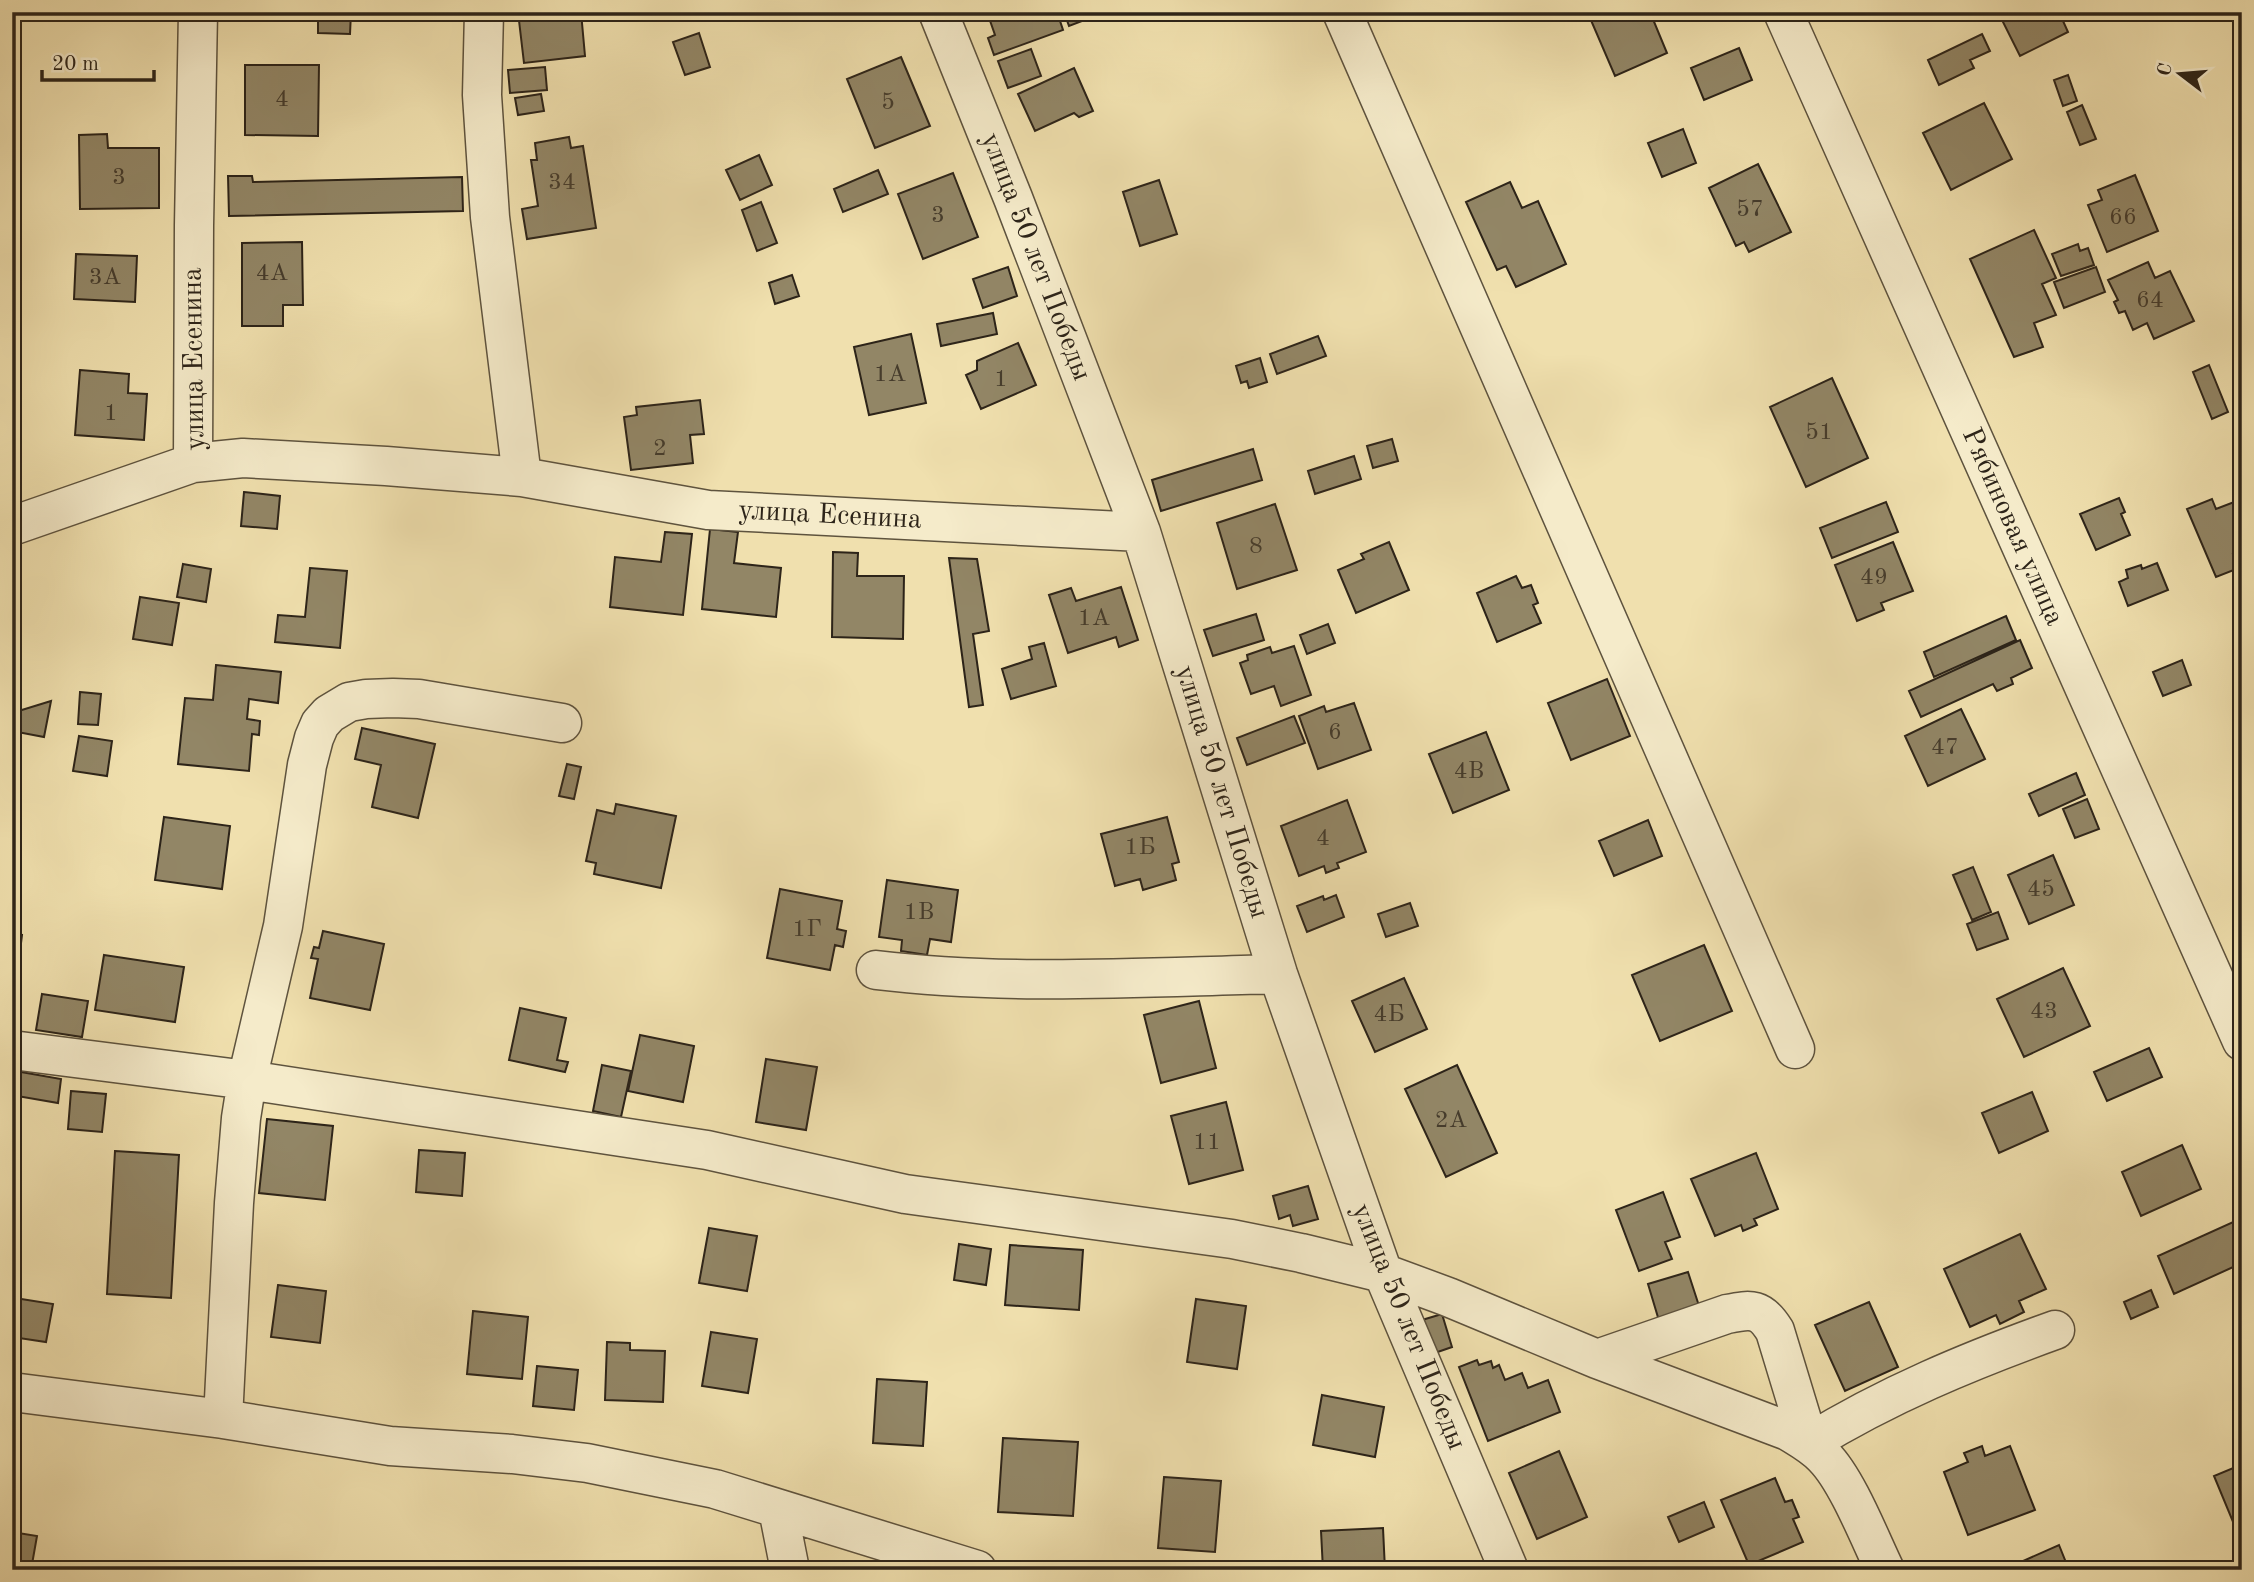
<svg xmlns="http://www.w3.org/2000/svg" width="2254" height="1582" viewBox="0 0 2254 1582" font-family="'Old Standard TT',serif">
	<rect width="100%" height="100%" fill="#f0e0ae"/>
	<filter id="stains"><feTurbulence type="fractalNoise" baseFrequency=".00286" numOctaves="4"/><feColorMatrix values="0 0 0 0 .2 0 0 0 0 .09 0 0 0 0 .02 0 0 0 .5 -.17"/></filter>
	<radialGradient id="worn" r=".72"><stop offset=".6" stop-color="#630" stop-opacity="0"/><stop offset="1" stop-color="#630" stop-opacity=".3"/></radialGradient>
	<path fill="#928666" stroke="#2d2419" stroke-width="2" d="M74,12H177V20L74,21Z
		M318,12H351L350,34L318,33Z
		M518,12H581L585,56L524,63Z
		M987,12H1057L1063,30L994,55L988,38L995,35Z
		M1064,12H1097L1098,15L1069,26Z
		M1603,12H1650L1667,53L1615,76L1590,18Z
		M2003,12H2059L2068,32L2020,56L1999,14Z
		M699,33L710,67L685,75L673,42Z
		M1982,34L1990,51L1970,60L1974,68L1939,85L1928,60Z
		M1739,48L1752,80L1704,100L1691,68Z
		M1031,49L1041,76L1008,88L998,61Z
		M901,57L930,126L875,148L847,79Z
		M245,65H319L318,136L245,135Z
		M545,67L547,90L510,93L508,70Z
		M1074,68L1093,111L1079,117L1074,113L1035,131L1018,94Z
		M2068,75L2077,101L2063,106L2054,80Z
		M541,94L544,111L518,115L515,98Z
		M1984,103L2012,159L1951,190L1923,133Z
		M2082,105L2096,139L2080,145L2067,112Z
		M1683,129L1696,163L1662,177L1648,143Z
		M107,134L108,148H159V208L80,209L79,135Z
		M569,137L571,148L583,146L596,228L527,239L522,209L538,206L531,160H537L535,143Z
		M759,155L772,185L740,200L726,170Z
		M1758,164L1791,232L1749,252L1744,242L1736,246L1709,188Z
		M878,170L888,194L843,212L834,189Z
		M953,173L978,237L923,259L898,194Z
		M2135,175L2158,231L2107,252L2088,205L2102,200L2098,190Z
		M228,176H252L253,182L462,177L463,211L229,216Z
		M1159,180L1177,234L1140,246L1123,192Z
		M1510,182L1522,208L1538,201L1566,264L1516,287L1506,266L1497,270L1466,202Z
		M761,202L777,243L757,251L742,210Z
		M2034,230L2056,278L2042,284L2056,315L2034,323L2043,347L2014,357L1970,259Z
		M302,242L303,305H283V326H242V243Z
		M2078,244L2080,251L2088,248L2094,265L2061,276L2052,254Z
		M76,254L137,256L135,302L74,299Z
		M2148,262L2155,278L2170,271L2194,321L2154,339L2147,323L2133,330L2125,311L2119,313L2114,302L2118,300L2108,280Z
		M1008,267L1017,296L983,308L973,279Z
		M2096,267L2105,292L2064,308L2054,282Z
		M792,275L799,296L775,304L769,283Z
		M993,313L997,334L941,346L937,324Z
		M911,334L926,403L869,415L854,347Z
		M1318,336L1326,356L1277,374L1270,354Z
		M1018,343L1036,385L981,409L966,375L977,370V361Z
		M1260,358L1267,382L1249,388L1247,381L1241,383L1236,366Z
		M2209,365L2228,412L2212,419L2193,372Z
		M80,370L129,374L128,393L147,394L144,440L75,435Z
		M1832,378L1868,458L1806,487L1770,407Z
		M700,400L704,434L690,435L693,463L631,470L624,417L637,415L636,407Z
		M1392,439L1398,461L1373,468L1367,446Z
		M1253,449L1262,480L1161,511L1152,480Z
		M1354,456L1361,479L1315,494L1308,471Z
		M244,492L280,496L277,529L241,526Z
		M2119,498L2125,512L2121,514L2130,535L2096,550L2080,514Z
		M2212,499L2216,509L2242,499V550L2233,554L2239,568L2216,577L2187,509Z
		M1886,502L1898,532L1832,558L1820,528Z
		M1275,504L1297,570L1237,589L1217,523Z
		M710,529L738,532L734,563L781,568L776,617L702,609Z
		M665,532L692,534L683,615L610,607L615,557L661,562Z
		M1389,542L1409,590L1356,613L1338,570L1364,559L1361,554Z
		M1893,542L1913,591L1881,603L1884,610L1857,621L1835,565Z
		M833,552L858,553L857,576H904L903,639L832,637Z
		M949,558L977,559L989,631L973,634L983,705L969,707Z
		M2157,563L2168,590L2128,606L2119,582L2128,578L2126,570L2141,565L2142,569Z
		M183,564L211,569L206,602L177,597Z
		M310,568L347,571L340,648L275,642L278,615L305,617Z
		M1516,576L1522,588L1531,585L1538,603L1533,605L1541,623L1497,642L1477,593Z
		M1121,587L1138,640L1119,647L1116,637L1068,653L1049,595L1071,588L1076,601Z
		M140,597L179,603L172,645L133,639Z
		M1256,614L1264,640L1213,656L1204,630Z
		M2006,616L2016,640L1934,677L1924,652Z
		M1328,624L1335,643L1307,654L1300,635Z
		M2020,640L2032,668L2011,678L2013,684L1997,691L1993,684L1921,717L1909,691Z
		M1044,643L1056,686L1011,699L1002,669L1032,659L1029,647Z
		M1294,646L1311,695L1281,706L1274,686L1251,694L1240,663L1248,660L1247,655L1270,647L1272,653Z
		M2182,660L2191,685L2163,696L2153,672Z
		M216,665L281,672L278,703L249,699L247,719L260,721L259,735L252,734L249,771L178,764L185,698L213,700Z
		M1607,679L1630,736L1571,760L1548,703Z
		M80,692L101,694L98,725L78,724Z
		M51,701L44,737L12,731V713Z
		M1354,703L1371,750L1318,769L1299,716L1324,706L1326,712Z
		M1961,709L1985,759L1928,786L1905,736Z
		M1294,716L1305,743L1247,765L1237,738Z
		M362,728L435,744L418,818L372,807L381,765L355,759Z
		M1486,732L1509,790L1453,813L1429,754Z
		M79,736L112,741L107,776L73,771Z
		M567,764L581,767L574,799L559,796Z
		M2076,773L2085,795L2039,816L2029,794Z
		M2087,799L2099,829L2075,838L2063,809Z
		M1347,800L1366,852L1337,863L1339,868L1326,873L1324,866L1299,876L1281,826Z
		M616,804L676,816L661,888L594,874L596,863L586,861L597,810L614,814Z
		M164,817L230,826L222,889L155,880Z
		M1167,817L1179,862L1172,864L1176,880L1143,890L1140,879L1115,886L1101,834Z
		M1648,820L1662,856L1614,876L1599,841Z
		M2053,855L2074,905L2029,924L2008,875Z
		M1973,867L1991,912L1972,920L1953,875Z
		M887,880L958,890L951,942L930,939L927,955L901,951L902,940L879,937Z
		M780,889L842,901L837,929L846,931L843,947L835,945L830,970L767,958Z
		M1336,895L1344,917L1307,932L1297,906L1323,896L1324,900Z
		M1410,903L1418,926L1386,937L1378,914Z
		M1998,912L2008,939L1977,950L1967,924Z
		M323,931L384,944L370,1010L310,998L318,959L311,958L314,947L319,948Z
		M12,934L22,935L14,1001H12Z
		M1704,945L1732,1011L1660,1041L1632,975Z
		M104,955L184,967L175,1022L95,1010Z
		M2063,968L2090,1026L2024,1057L1997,999Z
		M1404,978L1427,1029L1375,1052L1352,1001Z
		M42,994L88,1001L82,1037L36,1030Z
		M1199,1001L1216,1068L1161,1083L1144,1015Z
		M520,1008L566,1018L557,1060L568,1062L565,1072L509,1060Z
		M640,1035L694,1046L683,1102L628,1091Z
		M2149,1048L2162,1077L2107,1101L2094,1072Z
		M766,1059L817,1067L806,1130L756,1122Z
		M602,1065L631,1071L621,1117L593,1111Z
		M1457,1065L1497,1153L1446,1177L1405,1089Z
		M21,1072L61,1079L58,1103L17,1096Z
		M71,1091L106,1094L102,1132L68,1129Z
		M2032,1092L2048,1131L1999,1153L1982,1113Z
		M1226,1102L1243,1170L1189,1184L1171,1116Z
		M267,1119L333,1126L325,1200L259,1193Z
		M2182,1145L2201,1189L2141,1216L2122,1172Z
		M419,1150L465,1153L462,1196L416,1192Z
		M115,1151L179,1155L171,1298L107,1294Z
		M1756,1153L1778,1209L1754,1219L1757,1225L1743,1231L1741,1225L1715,1236L1691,1179Z
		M1308,1186L1318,1219L1293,1226L1290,1215L1279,1219L1273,1196Z
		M1663,1192L1680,1237L1665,1242L1672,1259L1639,1271L1616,1210Z
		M2242,1218V1263L2174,1294L2158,1256Z
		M709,1228L757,1236L747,1291L699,1283Z
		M2020,1234L2046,1289L2019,1301L2024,1312L2000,1324L1996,1315L1970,1327L1944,1269Z
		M959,1244L991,1249L986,1285L954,1280Z
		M1010,1245L1083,1250L1079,1310L1005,1305Z
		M1688,1272L1701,1312L1660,1324L1648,1284Z
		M278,1285L326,1291L320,1343L271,1337Z
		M2151,1290L2158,1307L2131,1319L2124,1302Z
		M15,1298L53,1304L46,1342L12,1337Z
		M1196,1299L1246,1306L1237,1369L1187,1362Z
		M1869,1302L1898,1367L1845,1391L1815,1325Z
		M473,1311L528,1317L522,1379L467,1374Z
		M1442,1314L1452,1347L1432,1354L1422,1320Z
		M711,1332L757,1339L748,1393L702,1386Z
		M607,1342L630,1343V1350L665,1351L663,1402L605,1400Z
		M1477,1360L1479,1365L1491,1361L1493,1368L1499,1365L1505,1380L1522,1373L1528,1388L1548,1380L1560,1412L1488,1441L1459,1367Z
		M537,1366L578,1370L574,1410L533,1406Z
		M877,1379L927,1382L923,1446L873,1443Z
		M1322,1395L1384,1407L1375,1457L1313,1445Z
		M1003,1438L1078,1442L1073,1516L998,1512Z
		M1982,1446L1985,1456L2010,1446L2035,1510L1968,1535L1944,1472L1968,1462L1964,1453Z
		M1559,1451L1587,1517L1537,1539L1509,1473Z
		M2238,1466L2242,1475V1526L2236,1529L2214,1476Z
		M1164,1477L1221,1481L1215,1552L1158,1548Z
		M1775,1478L1785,1502L1792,1500L1799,1517L1793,1519L1803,1542L1749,1565L1721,1500Z
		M1704,1502L1714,1527L1679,1542L1668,1517Z
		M1383,1528L1385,1570H1323L1321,1531Z
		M12,1532L37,1536L31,1570H12Z
		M2059,1545L2069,1570H2006L2005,1569Z"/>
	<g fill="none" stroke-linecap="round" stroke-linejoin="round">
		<defs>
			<path id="minor" d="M198,12L194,225L193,463L243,458L386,466L522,477L708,510L1141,532
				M484,12L482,95L490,217L522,477
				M938,12L1013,198L1141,532L1278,974L1383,1273L1509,1570
				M1342,12L1795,1049
				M1783,12L2242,1041
				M12,526L193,463
				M876,970C1009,986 1144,977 1278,974
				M12,1050L247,1080L707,1150L905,1194L1232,1239L1301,1253L1383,1273L1448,1297L1597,1359L1788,1431C1801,1439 1814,1446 1824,1457C1847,1480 1870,1539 1885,1570
				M1597,1359L1727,1314C1752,1309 1761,1308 1775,1331L1809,1443C1887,1395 1969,1361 2055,1330
				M12,1392L223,1419L390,1446L512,1454L587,1463L715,1489L977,1570
				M223,1419L234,1203L241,1118L247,1080L283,926L307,765L314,738L320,724L329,714L349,702L366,699L393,698L419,699L562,723
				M778,1509L790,1570"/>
		</defs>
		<use href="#minor" stroke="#5e533e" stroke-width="41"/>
		<use href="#minor" stroke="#f5ebca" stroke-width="38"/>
	</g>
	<g text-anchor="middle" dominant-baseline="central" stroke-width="6" stroke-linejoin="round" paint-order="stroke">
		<g font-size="24" fill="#463c2c">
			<text x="282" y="100">4</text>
			<text x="888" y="103">5</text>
			<text x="119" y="178">3</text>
			<text x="562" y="183">34</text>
			<text x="1750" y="210">57</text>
			<text x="938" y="216">3</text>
			<text x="2123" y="218">66</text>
			<text x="272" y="274">4А</text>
			<text x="105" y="278">3А</text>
			<text x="2150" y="301">64</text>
			<text x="890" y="375">1А</text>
			<text x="1001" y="380">1</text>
			<text x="111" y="414">1</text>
			<text x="1819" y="433">51</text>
			<text x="660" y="449">2</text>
			<text x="1256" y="547">8</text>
			<text x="1874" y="578">49</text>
			<text x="1094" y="619">1А</text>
			<text x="1335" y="733">6</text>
			<text x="1945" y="748">47</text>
			<text x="1469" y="772">4В</text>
			<text x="1323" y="839">4</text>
			<text x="1140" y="848">1Б</text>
			<text x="2041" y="890">45</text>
			<text x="919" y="913">1В</text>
			<text x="807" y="930">1Г</text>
			<text x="2044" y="1012">43</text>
			<text x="1389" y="1015">4Б</text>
			<text x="1451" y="1121">2А</text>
			<text x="1207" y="1143">11</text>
		</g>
		<g font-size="28" fill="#2d2419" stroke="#f5ebca">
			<text transform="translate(1035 257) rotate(69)">улица 50 лет Победы</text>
			<text transform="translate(195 359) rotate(-91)">улица Есенина</text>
			<text transform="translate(830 516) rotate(3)">улица Есенина</text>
			<text transform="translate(2012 527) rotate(66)">Рябиновая улица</text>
			<text transform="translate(1221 792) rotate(73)">улица 50 лет Победы</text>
			<text transform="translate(1408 1327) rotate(68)">улица 50 лет Победы</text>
		</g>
	</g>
	<rect width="2254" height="1582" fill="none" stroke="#f0e0ae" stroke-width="42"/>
	<rect x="14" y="14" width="2226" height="1554" fill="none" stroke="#2d2419" stroke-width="3.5"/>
	<rect x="21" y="21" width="2212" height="1540" fill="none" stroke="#2d2419" stroke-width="2"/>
	<g transform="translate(2180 74) rotate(286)" stroke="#f5ebca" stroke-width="5" paint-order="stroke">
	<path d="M0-5L12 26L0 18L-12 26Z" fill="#2d2419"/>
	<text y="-10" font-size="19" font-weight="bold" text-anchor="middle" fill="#2d2419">С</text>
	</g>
	<path d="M42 70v10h112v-10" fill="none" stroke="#2d2419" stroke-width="3.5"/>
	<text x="52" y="70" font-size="21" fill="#2d2419" stroke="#f5ebca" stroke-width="5" paint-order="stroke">20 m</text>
	<rect width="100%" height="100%" filter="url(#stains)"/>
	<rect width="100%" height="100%" fill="url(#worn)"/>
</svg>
